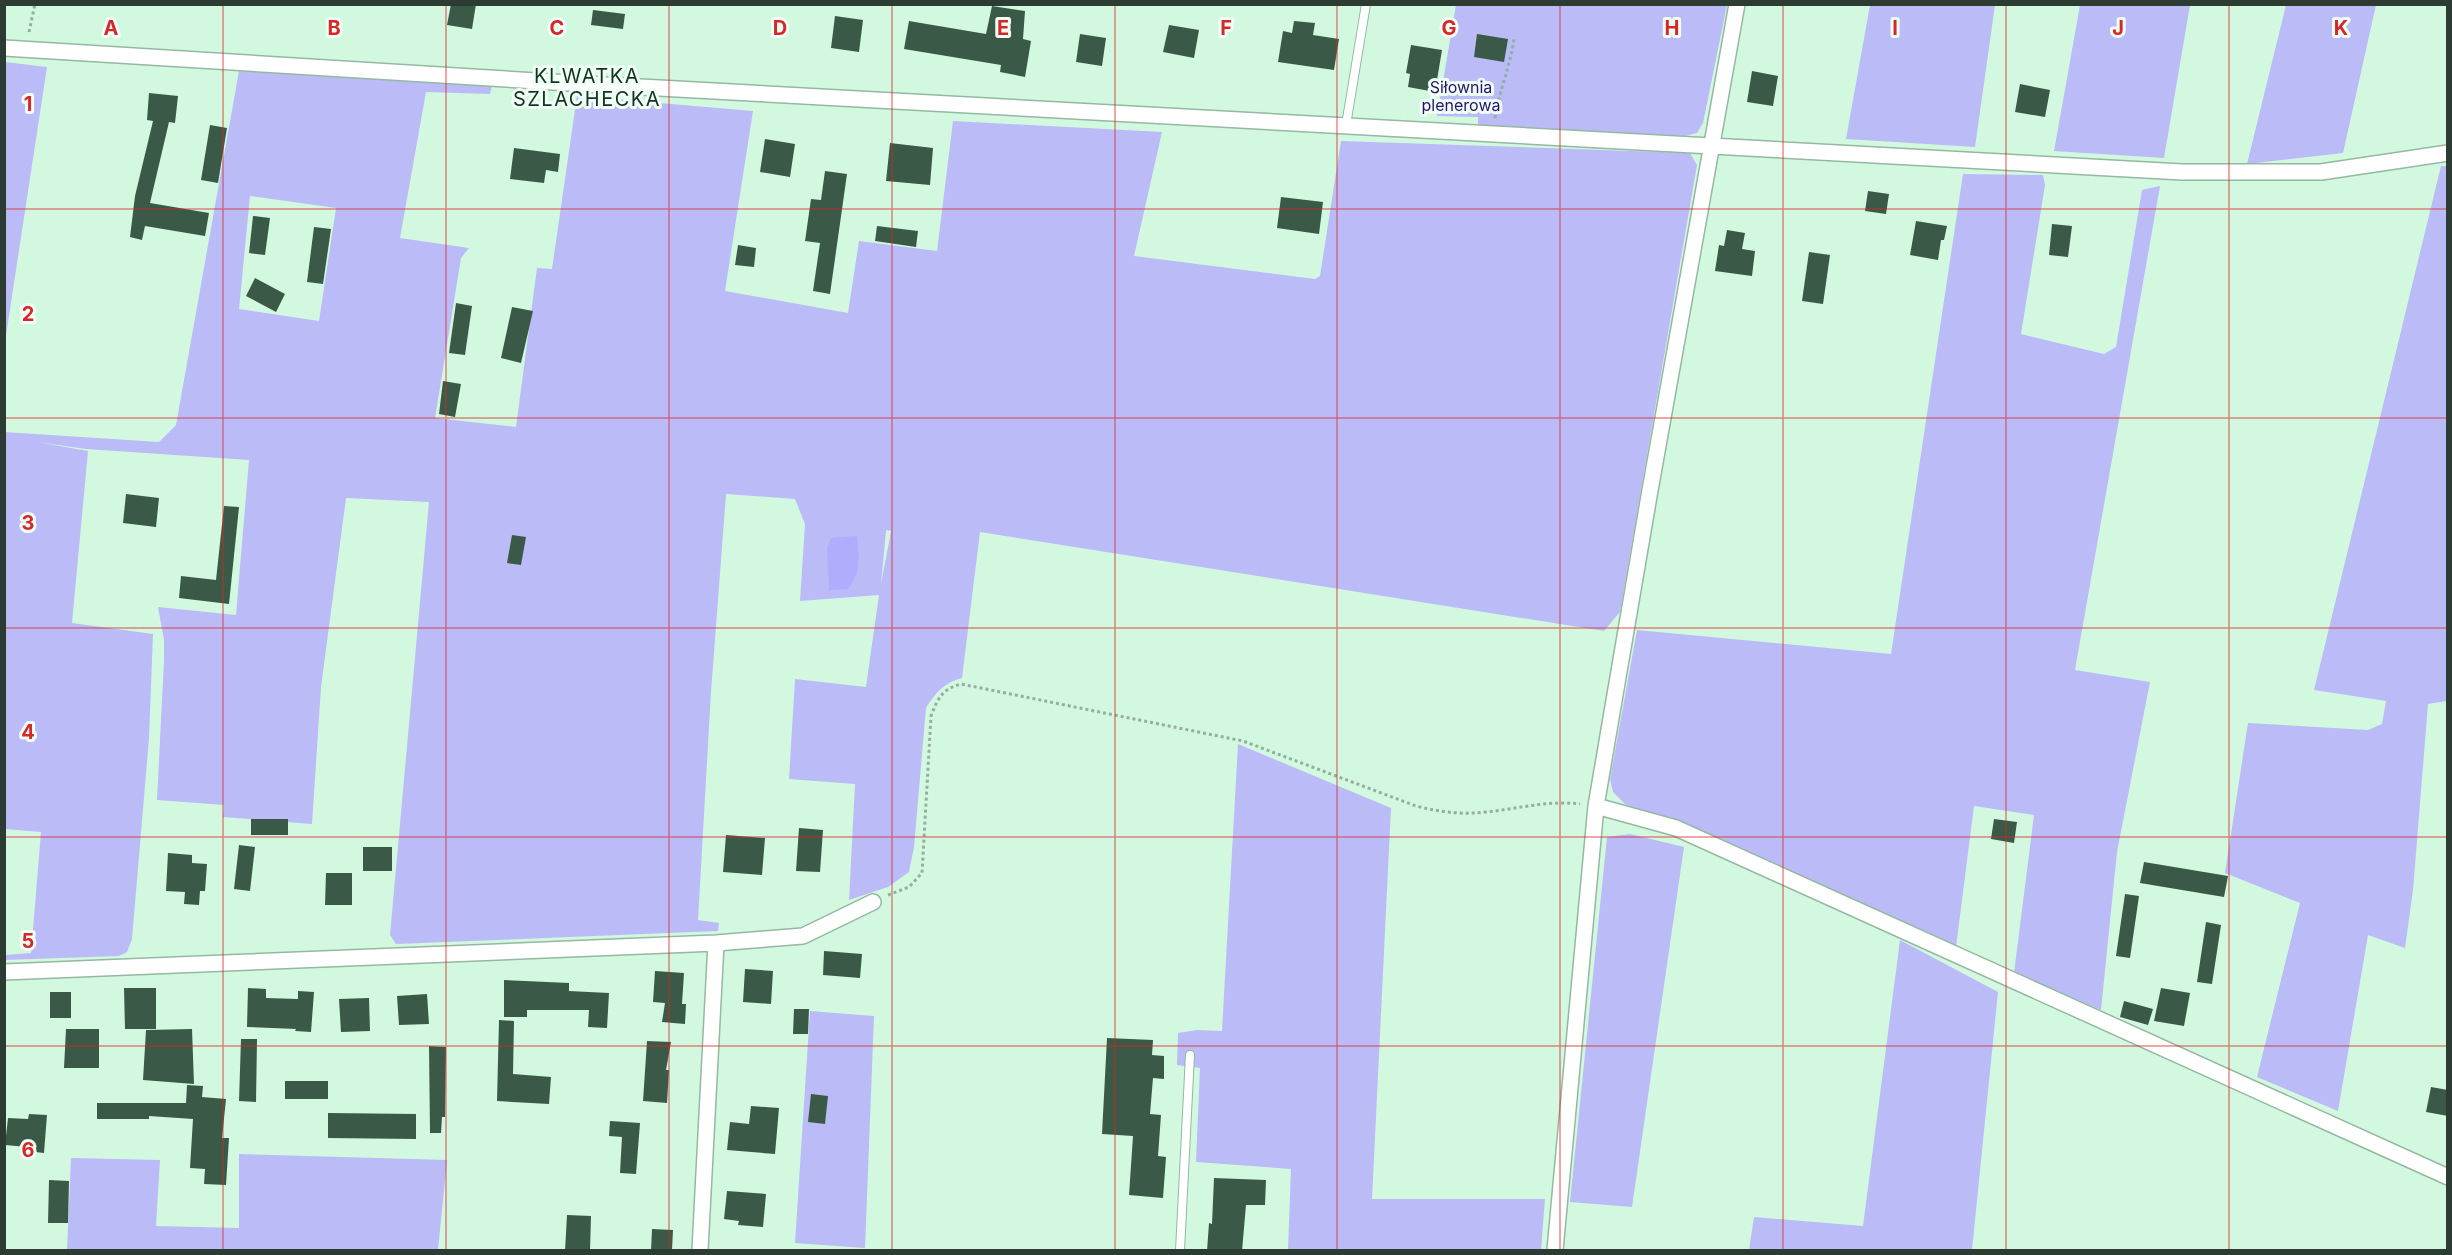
<svg xmlns="http://www.w3.org/2000/svg" width="2452" height="1255" viewBox="0 0 2452 1255" font-family="Inter,sans-serif">
	<rect width="100%" height="100%" fill="#d3f8e0"/>
	<path fill="#bbbbf8" fill-rule="evenodd" d="M1456,5H1727L1703,123L1697,133L1685,136L1478,125V117L1437,116Z
		M1870,5H1995L1975,147L1846,139Z
		M2080,5H2190L2164,158L2054,151Z
		M2286,5H2376L2343,153L2247,164Z
		M5,62L47,67L5,342L4,62Z
		M239,71L492,86L490,94L426,92L400,238L469,248L461,258L435,418L516,427L537,268L552,269L577,96L753,111L725,291L848,313L859,241L937,251L953,121L1162,132L1134,256L1315,279L1320,276L1341,141L1690,153L1697,165L1620,612L1604,631L980,532L962,678C944,683 936,692 926,708L914,847L909,872L888,887L849,900L855,784L789,779L795,679L866,687L879,595L800,601L805,524L795,499L726,494L711,692L698,920L719,923L718,931L396,944L390,935L429,502L346,498L321,687L312,824L223,817L224,805L157,800L164,660V640L158,607L236,615L249,460L86,449L37,442L88,451L72,623L153,634L149,738L132,939L127,952L119,956L5,960V955L31,953L41,832L5,829L4,432L159,442L176,425ZM250,196L336,208L319,321L239,309ZM887,530L891,531L881,584L886,531Z
		M2441,166H2447V701L2428,704L2413,890L2405,948L2368,935L2338,1111L2257,1077L2300,903L2225,873L2248,723L2368,730L2382,724L2386,701L2314,690Z
		M1963,174L2043,175L2045,185L2021,334L2104,354L2116,347L2142,190L2160,186L2075,670L2150,682L2117,852L2101,1010L2014,973L2034,815L1974,806L1956,947L1625,804L1613,792L1610,779L1637,630L1891,654Z
		M1238,744L1391,808L1372,1199H1545L1541,1250H1288L1291,1169L1196,1162L1200,1068L1177,1065L1178,1033L1197,1030L1222,1031Z
		M1630,834L1684,847L1632,1207L1570,1202L1607,837Z
		M1900,940L1998,992L1972,1250H1749L1754,1217L1863,1226Z
		M810,1011L874,1016L865,1248L795,1243Z
		M239,1154L447,1160L438,1250H67L71,1158L160,1160L156,1226L239,1228Z"/>
	<path fill="#afadfc" d="M857,536C859,557 862,571 848,589L829,590L827,548L831,538Z"/>
	<path fill="#3a5a47" d="M451,4H476L472,29L447,25Z
		M992,6L1025,11L1023,39L1031,41L1025,77L1000,72L1001,65L904,49L909,21L986,34Z
		M593,10L625,14L623,29L591,25Z
		M835,16L863,20L859,52L831,48Z
		M1294,21L1315,23L1313,35L1339,39L1334,70L1278,62L1283,31L1292,33Z
		M1169,25L1199,30L1194,58L1163,52Z
		M1080,34L1106,38L1102,66L1076,62Z
		M1477,34L1508,39L1504,62L1474,57Z
		M1411,45L1442,50L1435,92L1408,87L1410,74L1406,73Z
		M1752,71L1778,76L1773,106L1747,102Z
		M2020,84L2050,90L2045,117L2015,112Z
		M149,93L178,96L175,123L169,122L150,203L209,213L205,236L145,226L142,240L130,237L135,196L153,121L147,120Z
		M210,125L227,128L218,183L201,180Z
		M765,139L795,144L790,177L760,172Z
		M890,143L933,148L930,185L886,181Z
		M514,148L560,154L558,172L546,170L544,183L510,179Z
		M825,171L847,174L830,294L813,291L820,243L805,241L811,199L821,200Z
		M1868,191L1889,194L1886,214L1865,211Z
		M1281,197L1323,202L1319,234L1277,228Z
		M253,216L270,218L265,255L249,253Z
		M1916,221L1947,226L1944,240H1941L1938,260L1910,255Z
		M2052,224L2072,226L2068,257L2049,255Z
		M877,226L918,231L916,247L875,241Z
		M314,227L331,229L323,284L307,282Z
		M1727,230L1745,233L1742,249L1755,251L1752,276L1715,271L1719,245L1724,246Z
		M738,245L756,248L754,267L735,265Z
		M1809,252L1830,255L1823,304L1802,301Z
		M255,278L285,294L276,312L246,296Z
		M456,303L472,306L465,355L449,353Z
		M512,307L533,311L521,363L501,358Z
		M443,381L461,384L455,417L439,414Z
		M126,494L159,498L156,527L123,523Z
		M224,506L239,507L229,604L179,598L181,576L216,580Z
		M512,535L526,537L521,565L507,563Z
		M251,819H288V835H251Z
		M1994,819L2017,822L2014,843L1991,839Z
		M799,828L823,830L820,872L796,871Z
		M726,835L765,838L762,875L723,872Z
		M239,845L255,847L250,891L234,889Z
		M363,847H392V871H363Z
		M168,853L192,855V863L207,864L205,891H200L199,905L184,904L185,892L166,891Z
		M2144,862L2228,876L2224,897L2140,883Z
		M326,873H352V905H325Z
		M2125,894L2139,896L2130,958L2116,956Z
		M2206,922L2221,925L2212,984L2197,982Z
		M824,951L862,954L860,978L823,975Z
		M745,969L773,971L771,1004L743,1002Z
		M655,971L684,973L682,1004H686L685,1024L662,1022L665,1003L653,1002Z
		M504,980L569,983V991L609,993L607,1028L588,1027L589,1010H527V1017H504Z
		M124,988H156V1029H125Z
		M248,988L266,989V998L298,999V991L314,992L311,1032L295,1031L296,1029L247,1027Z
		M2161,988L2190,993L2184,1026L2154,1021Z
		M50,992H71V1018H50Z
		M427,994L429,1024L399,1025L397,996Z
		M369,998L370,1031L341,1032L339,999Z
		M2124,1001L2153,1009L2148,1025L2120,1017Z
		M794,1009H809L808,1034H793Z
		M499,1020L514,1021L513,1074L551,1077L549,1104L497,1101Z
		M66,1029H99V1068H64Z
		M192,1029L194,1084L143,1080L146,1030Z
		M1107,1038L1153,1040L1152,1055L1164,1056V1079L1153,1078L1150,1114L1161,1115L1158,1156L1166,1157L1163,1198L1129,1195L1133,1136L1102,1134Z
		M241,1039H257L256,1102L239,1101Z
		M647,1041L671,1042L666,1070H669L667,1103L643,1101Z
		M429,1046L446,1047L445,1117H442L441,1133H430Z
		M285,1081H328V1099H285Z
		M187,1085L203,1086L202,1097L226,1099L222,1138H229L226,1185L204,1184L205,1169L190,1168L193,1119L149,1116V1119H97V1103H186Z
		M2431,1087L2448,1090V1116L2426,1112Z
		M811,1094L828,1096L825,1124L808,1122Z
		M751,1106L779,1108L775,1154L727,1150L730,1122L749,1124Z
		M328,1113L416,1114V1139L328,1138Z
		M29,1114L47,1115L44,1153L27,1151V1147L5,1145L8,1118L28,1119Z
		M610,1121L640,1123L636,1174L620,1173L622,1137L609,1136Z
		M1214,1178L1266,1180L1265,1205H1246L1242,1251H1207L1209,1223L1212,1224Z
		M49,1180L69,1181L68,1223H48Z
		M727,1191L766,1194L763,1227L738,1225L739,1221L724,1219Z
		M567,1215L591,1216L590,1251H565Z
		M652,1229L673,1230L672,1251H651Z"/>
	<g fill="none" stroke-linecap="round" stroke-linejoin="round">
		<defs>
			<path id="service" d="M1346,125L1366,4
				M1180,1250L1190,1055"/>
			<path id="minor" d="M4,48L586,84L2182,172H2321L2448,153
				M1596,806L1676,828L2448,1177
				M4,972L716,943L803,936L873,902
				M700,1250L716,943
				M1555,1250L1596,806L1649,496L1737,4"/>
		</defs>
		<use href="#service" stroke="#95b8a1" stroke-width="10"/>
		<use href="#minor" stroke="#95b8a1" stroke-width="18"/>
		<path stroke="#93af9d" stroke-width="3" stroke-dasharray="3 3" stroke-linecap="butt" d="M29,32L35,4
			M1495,118C1499,91 1510,67 1514,39
			M888,895L909,887L922,873L931,716C938,698 942,689 961,684L1243,741L1416,806C1440,812 1461,815 1486,812C1517,809 1548,800 1580,804"/>
		<use href="#service" stroke="#fff" stroke-width="8"/>
		<use href="#minor" stroke="#fff" stroke-width="15"/>
	</g>
	<path fill="none" stroke="#d62828" stroke-width="1.5" stroke-opacity="0.55" d="M223,4V1250M446,4V1250M669,4V1250M892,4V1250M1115,4V1250M1337,4V1250M1560,4V1250M1783,4V1250M2006,4V1250M2229,4V1250M4,209H2448M4,418H2448M4,628H2448M4,837H2448M4,1046H2448"/>
	<g text-anchor="middle" dominant-baseline="central" stroke-width="6" stroke-linejoin="round" paint-order="stroke">
		<g font-size="16" fill="#28116a" stroke="#f0fff5">
			<text x="1461" y="87">Siłownia<tspan x="1461" dy="18">plenerowa</tspan></text>
		</g>
		<g font-size="20" letter-spacing="1.5" fill="#133221" stroke="#f0fff5">
			<text x="587" y="76">KLWATKA<tspan x="587" dy="23">SZLACHECKA</tspan></text>
		</g>
	</g>
	<g font-size="20" text-anchor="middle" font-weight="bold" fill="#d62828" stroke="#f0fff5" stroke-width="6" stroke-linejoin="round" paint-order="stroke">
		<text x="111" y="35">A</text>
		<text x="334" y="35">B</text>
		<text x="557" y="35">C</text>
		<text x="780" y="35">D</text>
		<text x="1003" y="35">E</text>
		<text x="1226" y="35">F</text>
		<text x="1449" y="35">G</text>
		<text x="1672" y="35">H</text>
		<text x="1895" y="35">I</text>
		<text x="2118" y="35">J</text>
		<text x="2341" y="35">K</text>
		<text x="28" y="111">1</text>
		<text x="28" y="321">2</text>
		<text x="28" y="530">3</text>
		<text x="28" y="739">4</text>
		<text x="28" y="948">5</text>
		<text x="28" y="1157">6</text>
	</g>
	<rect width="2452" height="1255" fill="none" stroke="#2d3c33" stroke-width="12"/>
</svg>
